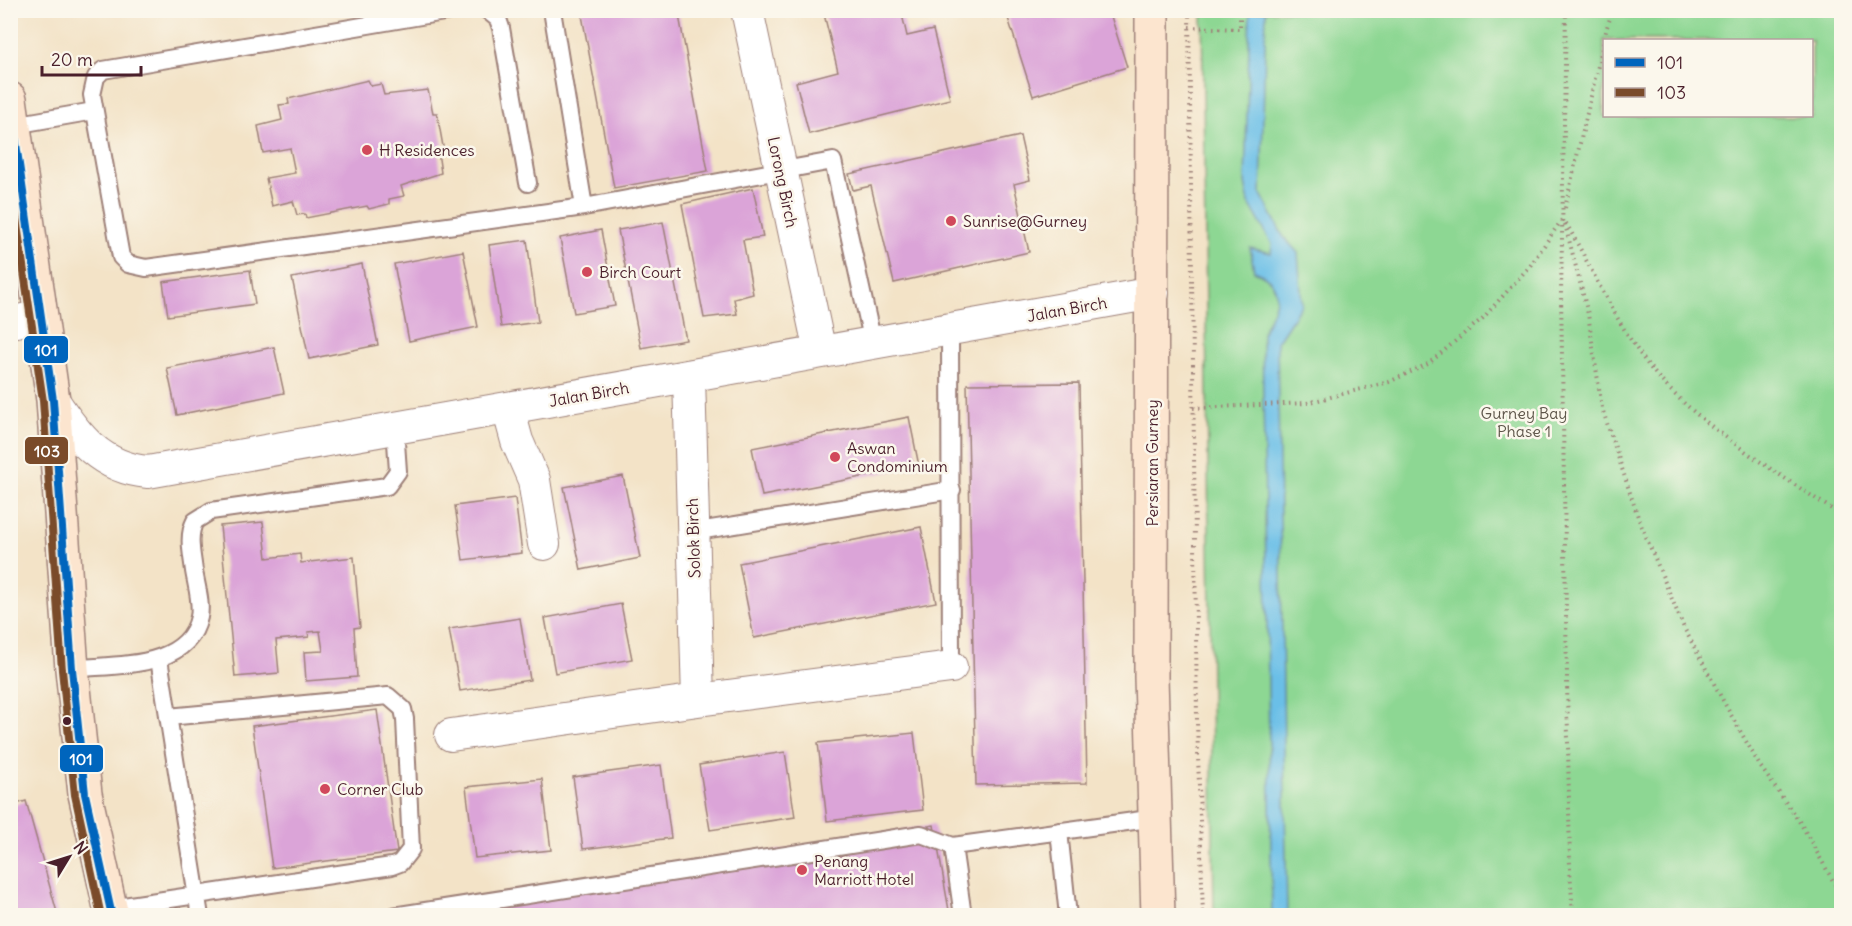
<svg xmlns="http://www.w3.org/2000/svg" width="1852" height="926" viewBox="0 0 1852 926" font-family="Delius,sans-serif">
	<rect width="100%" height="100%" fill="#fbf7ec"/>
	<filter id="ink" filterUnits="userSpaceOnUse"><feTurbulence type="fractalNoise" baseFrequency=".0167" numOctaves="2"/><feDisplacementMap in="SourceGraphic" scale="12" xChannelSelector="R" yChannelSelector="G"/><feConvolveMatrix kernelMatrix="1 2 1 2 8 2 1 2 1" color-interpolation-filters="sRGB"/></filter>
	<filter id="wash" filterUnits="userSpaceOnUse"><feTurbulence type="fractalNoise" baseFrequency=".008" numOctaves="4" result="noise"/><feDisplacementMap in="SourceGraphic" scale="24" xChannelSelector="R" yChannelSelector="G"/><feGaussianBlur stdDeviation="1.35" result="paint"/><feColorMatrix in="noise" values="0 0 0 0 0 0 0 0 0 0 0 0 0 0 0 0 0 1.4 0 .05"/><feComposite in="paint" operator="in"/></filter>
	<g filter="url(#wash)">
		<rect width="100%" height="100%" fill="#f3e3c7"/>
		<path fill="#8dd793" stroke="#6c7b5f" stroke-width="1.5" fill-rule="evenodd" d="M1202,11H1841V915H1214ZM1604,40H1812V116H1604Z"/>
		<path fill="#6bbfe7" stroke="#5a6f89" stroke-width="1.5" d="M1250,11H1266L1261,194L1283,236L1298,253L1302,304L1277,342L1287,916L1272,915L1262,334C1274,308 1290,285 1254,271L1250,248L1271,253L1272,244L1249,203L1245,183Z"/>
		<g id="blocks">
			<path fill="#dba4d8" d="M581,10H678L708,171L614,188Z
				M823,10H901L907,36L933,30L950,99L809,134L796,82L838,71Z
				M1020,10H1109L1127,67L1033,96L1007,15Z
				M368,80L371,86L381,84L384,95L428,90L433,113H437L444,152H438L441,173L401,186L404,196L389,199V204L369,209L367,206L306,218L305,214L297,215L293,201L272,206L266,178L295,173L290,148L263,153L258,126L282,120L279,105L289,104L288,99Z
				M1020,136L1030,180L1014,184L1029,252L894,283L871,186L853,190L849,174Z
				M753,188L763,237L743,240L753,294L734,299L737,314L704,318L682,204Z
				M663,222L686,340L641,348L618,230Z
				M601,230L615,306L574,313L560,238Z
				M527,240L538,322L501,327L489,245Z
				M463,251L478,327L409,341L394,264Z
				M362,264L378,345L309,359L292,278Z
				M250,270L255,304L168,316L163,282Z
				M274,347L284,393L177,415L167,368Z
				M1079,383L1087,783L976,785L967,384Z
				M909,417L919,466L762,496L752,448Z
				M623,476L640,558L581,570L564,487Z
				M515,498L522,553L463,560L455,506Z
				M263,522L267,558L300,554L301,563L354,557L360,627L354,628L357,677L306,681L304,652L323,651L320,631L308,632L309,637L276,640L279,673L235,677L220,526Z
				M921,527L936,602L754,638L739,563Z
				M621,604L632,659L555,673L545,618Z
				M520,618L530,680L460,691L449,629Z
				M377,710L397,852L272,868L252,726Z
				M914,733L923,810L827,821L818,743Z
				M785,752L795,817L710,830L699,765Z
				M661,765L671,838L583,849L573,777Z
				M542,779L551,850L475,858L466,787Z
				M26,801L58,916H10V806Z
				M934,825L950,916H396V914Z"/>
		</g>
	</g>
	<g filter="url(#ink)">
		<use href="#blocks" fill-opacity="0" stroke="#9e8179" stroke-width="1.5"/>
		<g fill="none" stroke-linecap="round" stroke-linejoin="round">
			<defs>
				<path id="lane" d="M456,10L103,70L96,77L92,95L121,257L128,264L146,268L584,207L833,161L873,343
					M487,10L498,19L501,28L528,183
					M552,10L584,207
					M14,125L94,111
					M950,329L951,667
					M692,532L952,490
					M159,659L200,916
					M72,669C114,664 188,670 199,617C202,603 196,584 194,571C192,554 187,536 195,521L211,511L387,486L398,471L395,428
					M1059,831L1068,916
					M953,846L963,916
					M110,908L392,866L400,863L411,849L405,719L403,709L388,696L168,717
					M393,916L921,834L953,846L1156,818"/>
				<path id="street" d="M747,10L820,352
					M10,322L41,317
					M689,376L698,700
					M53,400C77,437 101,468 148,472L1153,293
					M508,408L517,441L534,480L544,544
					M451,735L698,700L951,667"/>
				<path id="secondary" d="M1152,10L1151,677L1158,916
					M10,99L53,400L72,669L85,794L112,916"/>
			</defs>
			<use href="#lane" stroke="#9e8179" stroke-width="20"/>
			<use href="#street" stroke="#9e8179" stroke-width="34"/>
			<use href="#secondary" stroke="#9e8179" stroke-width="36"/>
			<path stroke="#9e8179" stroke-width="4" stroke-dasharray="1.5 4.5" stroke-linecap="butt" d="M1189,10L1197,721L1203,916
				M1566,10L1561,293L1570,869L1573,916
				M1189,27L1240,29V10
				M1565,208L1607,27L1613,10
				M1566,223C1591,267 1613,316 1643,358C1686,419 1780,474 1842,516
				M1565,224L1588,314L1602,408L1639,520L1684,628L1726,706L1760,766L1801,824L1842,897
				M1193,408L1307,403L1389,382L1428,364L1483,318L1530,266L1563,218"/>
			<use href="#lane" stroke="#fff" stroke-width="16"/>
			<use href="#street" stroke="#fff" stroke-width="32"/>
			<use href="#secondary" stroke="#fce5cf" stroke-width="33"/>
			<defs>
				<path id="bus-1" d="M10,102L53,400L72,669L85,794L112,916"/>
				<path id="bus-2" d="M10,177L43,401L62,670L75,795L101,916"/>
			</defs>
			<use href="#bus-1" stroke="#fbf7ec" stroke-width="12"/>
			<use href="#bus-2" stroke="#fbf7ec" stroke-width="12"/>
			<use href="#bus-1" stroke="#0065bd" stroke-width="8"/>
			<use href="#bus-2" stroke="#7a4b2a" stroke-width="8"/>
		</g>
	</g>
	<g fill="#d1495b" stroke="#fbf7ec" stroke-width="2">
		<circle cx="367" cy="150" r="6"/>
		<circle cx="951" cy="221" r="6"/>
		<circle cx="587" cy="272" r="6"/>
		<circle cx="835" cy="457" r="6"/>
		<circle cx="325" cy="789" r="6"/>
		<circle cx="802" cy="870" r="6"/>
	</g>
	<circle fill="#4a1f2b" stroke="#fbf7ec" stroke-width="2" cx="67" cy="721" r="5"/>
	<g text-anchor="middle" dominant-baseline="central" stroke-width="5" stroke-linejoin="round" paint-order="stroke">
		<g font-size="16" fill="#4a1f2b" stroke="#fbf7ec" text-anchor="start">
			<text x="379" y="150">H Residences</text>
			<text x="963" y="221">Sunrise@Gurney</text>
			<text x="599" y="272">Birch Court</text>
			<text x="847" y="448">Aswan<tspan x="847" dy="18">Condominium</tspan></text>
			<text x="337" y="789">Corner Club</text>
			<text x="814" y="861">Penang<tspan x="814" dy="18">Marriott Hotel</tspan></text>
		</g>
		<g font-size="16" fill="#4a1f2b" stroke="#fbf7ec">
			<text transform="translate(783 182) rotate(78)">Lorong Birch</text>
			<text transform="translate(1067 309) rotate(-10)">Jalan Birch</text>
			<text transform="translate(589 394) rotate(-10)">Jalan Birch</text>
			<text transform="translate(1152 463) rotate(-90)">Persiaran Gurney</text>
			<text transform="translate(693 538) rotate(-92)">Solok Birch</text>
		</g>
		<g font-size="16" fill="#5e564a" stroke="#fbf7ec">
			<text x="1524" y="413">Gurney Bay<tspan x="1524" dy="18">Phase 1</tspan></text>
		</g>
	</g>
	<g stroke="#fbf7ec" stroke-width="2">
		<rect x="23" y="335" width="46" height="29" rx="6" fill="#0065bd"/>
		<rect x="24" y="436" width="45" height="29" rx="6" fill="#7a4b2a"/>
		<rect x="59" y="744" width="45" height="29" rx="6" fill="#0065bd"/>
	</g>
	<g font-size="16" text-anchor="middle" font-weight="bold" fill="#fff">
		<text x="46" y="356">101</text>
		<text x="47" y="457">103</text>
		<text x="81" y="765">101</text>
	</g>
	<rect width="1852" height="926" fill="none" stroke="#fbf7ec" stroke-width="36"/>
	<rect x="1603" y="39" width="210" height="78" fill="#fbf7ec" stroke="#b4a19f" stroke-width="1.5"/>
	<rect x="1615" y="58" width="30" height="9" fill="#0065bd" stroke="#b4a19f" stroke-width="1.5"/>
	<text x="1657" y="69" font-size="18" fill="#4a1f2b">101</text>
	<rect x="1615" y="88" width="30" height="9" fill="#7a4b2a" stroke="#b4a19f" stroke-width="1.5"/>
	<text x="1657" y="99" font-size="18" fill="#4a1f2b">103</text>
	<g transform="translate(69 857) rotate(52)" stroke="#fbf7ec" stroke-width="4.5" paint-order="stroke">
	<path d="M0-4.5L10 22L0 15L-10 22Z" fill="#4a1f2b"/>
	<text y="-9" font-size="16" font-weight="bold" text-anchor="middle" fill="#4a1f2b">N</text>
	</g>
	<path d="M42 66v9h99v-9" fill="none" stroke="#4a1f2b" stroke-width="3"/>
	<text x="51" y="66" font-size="18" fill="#4a1f2b" stroke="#fbf7ec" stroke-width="4.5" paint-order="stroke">20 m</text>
</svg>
